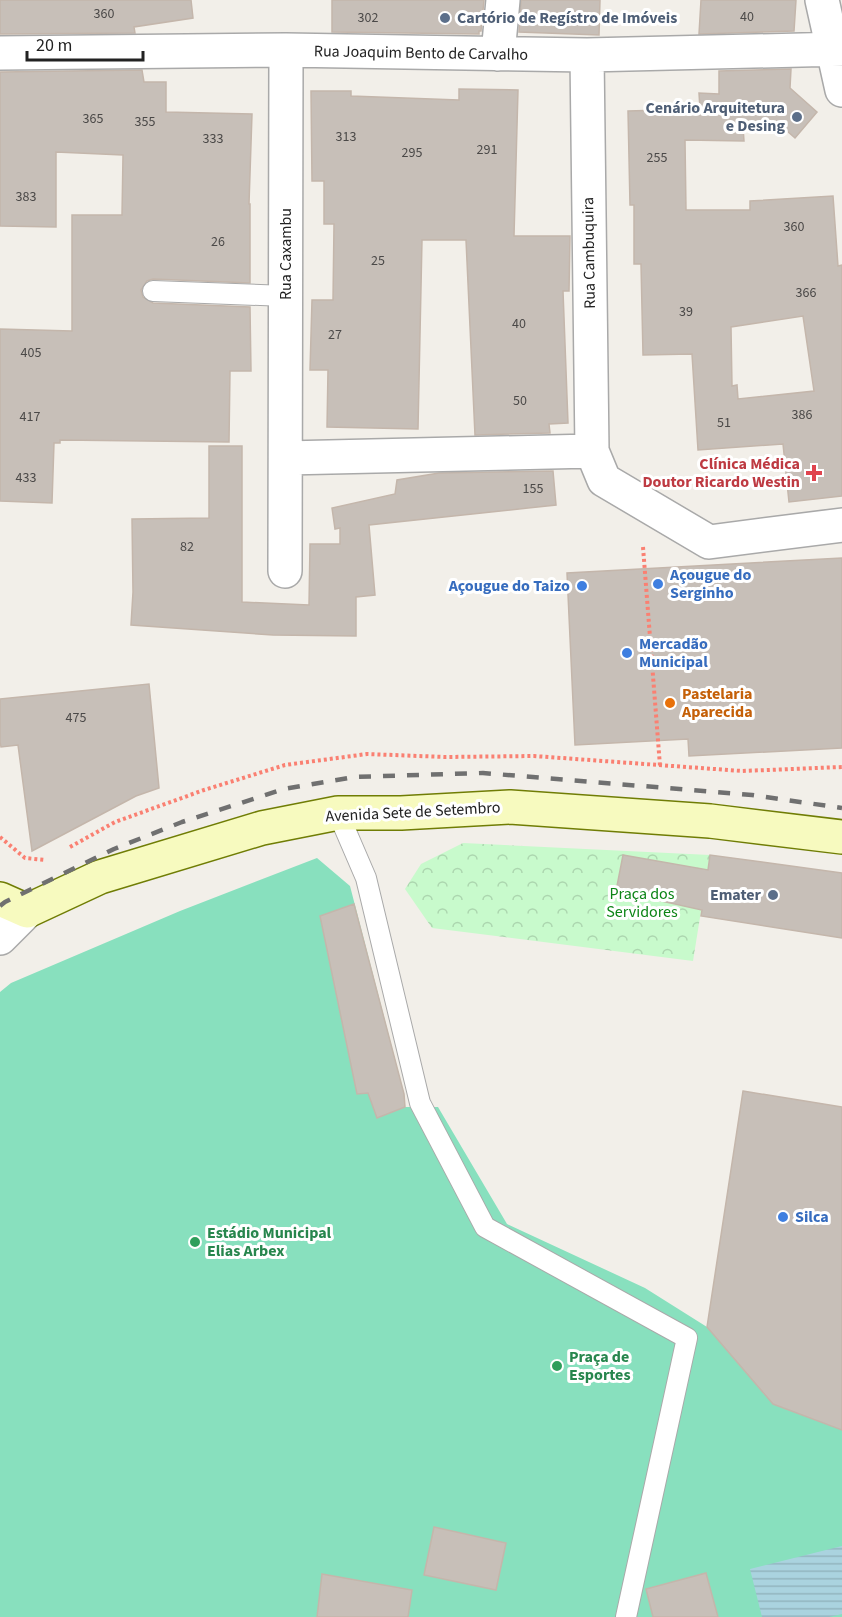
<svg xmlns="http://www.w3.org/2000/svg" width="842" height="1617" viewBox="0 0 842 1617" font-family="'Source Sans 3',sans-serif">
	<defs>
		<pattern id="park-crowns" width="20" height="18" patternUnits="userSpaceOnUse" patternTransform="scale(1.5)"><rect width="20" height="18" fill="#c8facc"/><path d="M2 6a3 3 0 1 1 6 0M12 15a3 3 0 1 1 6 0" fill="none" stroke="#acd6af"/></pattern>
		<pattern id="water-rules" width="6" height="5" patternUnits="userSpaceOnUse" patternTransform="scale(1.5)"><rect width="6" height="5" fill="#aad3df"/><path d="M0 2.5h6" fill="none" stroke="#92b5bf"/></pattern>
	</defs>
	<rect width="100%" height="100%" fill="#f2efe9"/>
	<path fill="url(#park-crowns)" d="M463,843L710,855L693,961L432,928L405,889L421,864Z"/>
	<path fill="#88e0be" d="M317,858L350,886L404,1094L405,1107H438L507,1224L645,1288L707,1327L773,1404L842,1430V1617H0V992L11,983L180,911Z"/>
	<path fill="url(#water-rules)" d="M842,1546V1614L829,1617H762L750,1569Z"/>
	<path fill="#c7bfb8" stroke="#c4b6ab" stroke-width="1.5" fill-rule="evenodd" d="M0,0H191L193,18L134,27L135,33L0,34Z
		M332,0H484L481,31H479V34L332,32Z
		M521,0H600L599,35L519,32Z
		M701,0H796L794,31L699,34Z
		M791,69L790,88L817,112L795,138L787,131L743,127L744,141L685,140L686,210H750V201L833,196L838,266L842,265V496L789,502L783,444L698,450L692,354L643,355L641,264H634V205H630L628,111L700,109L699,93L719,94V71ZM803,316L814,391L738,399L737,385L732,386L731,327Z
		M142,70L144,82H166V112L252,114L249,204H250V283L153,279L147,281L141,290L143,297L153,303L250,307L251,371H230L229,442L60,440V443H54L52,503L0,501V329L72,331V215H122L123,155L56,152V227L0,226V72Z
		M459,89L518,90L514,236H570L569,291H563L568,423L549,424L550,433L475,435L466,240H422L418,429L327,427L328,370H310L312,300H333L334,224H324V181H312L311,91H351V96L459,100Z
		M209,446H242V602L309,605L310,544H340V528L335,529L332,508L395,494L397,480L439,473L553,471L556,505L369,525L375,595L356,597V636L273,635L131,625L133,592L132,519L209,518Z
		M842,558V748L689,756L688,739L575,745L567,573Z
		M149,684L159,788L136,796L32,851L18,745L1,747L0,742V699Z
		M623,855L708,870L710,855L842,873V938L701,916L702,910L616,891Z
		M354,904L404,1094L405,1107L377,1118L368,1093L357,1094L320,916Z
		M743,1091L842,1107V1430L773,1404L707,1327Z
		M434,1527L506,1543L496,1590L424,1575Z
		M706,1573L718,1617H653L646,1589Z
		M322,1574L412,1590L408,1617H317Z"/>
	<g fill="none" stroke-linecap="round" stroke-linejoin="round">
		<defs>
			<path id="service" d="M153,291L286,296
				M338,813L366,878L420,1103L485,1227L687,1338L626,1617"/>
			<path id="minor" d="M822,0L842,90
				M0,53L286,50L587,55L842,49
				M498,54L503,0
				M587,55L592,451L604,480L709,542L842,525
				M286,458L592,451
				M285,571L286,50
				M0,938L27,911"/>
			<path id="secondary" d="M0,899L27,911L100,877L262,828L338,813H401L510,807L710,821L842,837"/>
		</defs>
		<use href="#service" stroke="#a9a9a9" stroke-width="22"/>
		<use href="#minor" stroke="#a9a9a9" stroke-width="36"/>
		<use href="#secondary" stroke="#707d05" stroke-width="36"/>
		<path stroke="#fa8072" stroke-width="4" stroke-dasharray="3 3" stroke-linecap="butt" d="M643,547L660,766
			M0,837L25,858L45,860
			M70,847L115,822L204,790L285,765L367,754L445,757L534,756L742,771L842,767"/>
		<use href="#service" stroke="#fff" stroke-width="20"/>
		<use href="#minor" stroke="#fff" stroke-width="33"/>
		<use href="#secondary" stroke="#f7fabf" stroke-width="33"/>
		<path stroke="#707070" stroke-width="4.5" stroke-dasharray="12 12" stroke-linecap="butt" d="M0,906L5,902L114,849L182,822L284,789L354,777L483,773L752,795L842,808"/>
	</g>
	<g fill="#5c6f8a" stroke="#fff" stroke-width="2">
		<circle cx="445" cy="18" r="6"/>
		<circle cx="797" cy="117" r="6"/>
		<circle cx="773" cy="895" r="6"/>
	</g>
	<path fill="#e0444e" stroke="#fff" stroke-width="2" d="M811 464h6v6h6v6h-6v6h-6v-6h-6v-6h6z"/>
	<g fill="#3f7fe0" stroke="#fff" stroke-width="2">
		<circle cx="658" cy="584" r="6"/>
		<circle cx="582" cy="586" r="6"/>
		<circle cx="627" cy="653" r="6"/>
		<circle cx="783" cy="1217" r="6"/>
	</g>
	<circle fill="#e8710a" stroke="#fff" stroke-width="2" cx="670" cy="703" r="6"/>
	<g fill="#2e9e5b" stroke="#fff" stroke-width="2">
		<circle cx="195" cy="1242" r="6"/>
		<circle cx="557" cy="1366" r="6"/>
	</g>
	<g text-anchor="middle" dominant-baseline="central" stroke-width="6" stroke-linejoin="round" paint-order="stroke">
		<g font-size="14" fill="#4b4948">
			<text x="104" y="14">360</text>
			<text x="747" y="17">40</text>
			<text x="368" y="18">302</text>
			<text x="93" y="119">365</text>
			<text x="145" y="122">355</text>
			<text x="346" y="137">313</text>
			<text x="213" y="139">333</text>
			<text x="487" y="150">291</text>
			<text x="412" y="153">295</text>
			<text x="657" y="158">255</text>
			<text x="26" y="197">383</text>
			<text x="794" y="227">360</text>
			<text x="218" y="242">26</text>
			<text x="378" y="261">25</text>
			<text x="806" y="293">366</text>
			<text x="686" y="312">39</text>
			<text x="519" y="324">40</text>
			<text x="335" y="335">27</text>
			<text x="31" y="353">405</text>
			<text x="520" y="401">50</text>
			<text x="802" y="415">386</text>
			<text x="30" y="417">417</text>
			<text x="724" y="423">51</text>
			<text x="26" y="478">433</text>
			<text x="533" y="489">155</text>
			<text x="187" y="547">82</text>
			<text x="76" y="718">475</text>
		</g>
		<g font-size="16" font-weight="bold" fill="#4e5e75" stroke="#fff" text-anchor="end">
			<text x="457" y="18" text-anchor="start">Cartório de Regístro de Imóveis</text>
			<text x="785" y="108">Cenário Arquitetura<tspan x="785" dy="18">e Desing</tspan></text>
			<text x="761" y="895">Emater</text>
		</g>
		<g font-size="16" fill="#222" stroke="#fff">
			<text transform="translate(421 53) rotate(1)">Rua Joaquim Bento de Carvalho</text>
			<text transform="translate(589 253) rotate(-91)">Rua Cambuquira</text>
			<text transform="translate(286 254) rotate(-90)">Rua Caxambu</text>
			<text transform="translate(413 812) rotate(-3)">Avenida Sete de Setembro</text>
		</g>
		<g font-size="16" font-weight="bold" fill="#be3a42" stroke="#fff" text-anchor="end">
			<text x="800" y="464">Clínica Médica<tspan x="800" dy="18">Doutor Ricardo Westin</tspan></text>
		</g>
		<g font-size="16" font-weight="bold" fill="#366cbe" stroke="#fff" text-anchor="start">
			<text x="670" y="575">Açougue do<tspan x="670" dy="18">Serginho</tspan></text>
			<text x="570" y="586" text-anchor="end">Açougue do Taizo</text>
			<text x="639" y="644">Mercadão<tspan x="639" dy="18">Municipal</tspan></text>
			<text x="795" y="1217">Silca</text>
		</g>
		<g font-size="16" font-weight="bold" fill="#c56008" stroke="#fff" text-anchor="start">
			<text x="682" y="694">Pastelaria<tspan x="682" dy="18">Aparecida</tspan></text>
		</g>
		<g font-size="16" fill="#0c8416" stroke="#fff">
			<text x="642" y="894">Praça dos<tspan x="642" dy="18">Servidores</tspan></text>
		</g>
		<g font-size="16" font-weight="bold" fill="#27864d" stroke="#fff" text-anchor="start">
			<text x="207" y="1233">Estádio Municipal<tspan x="207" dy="18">Elias Arbex</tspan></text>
			<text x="569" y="1357">Praça de<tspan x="569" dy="18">Esportes</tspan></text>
		</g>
	</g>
	<path d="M27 51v9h116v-9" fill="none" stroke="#222222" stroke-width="3"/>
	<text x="36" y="51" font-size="18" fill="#222222" stroke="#ffffff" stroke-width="4.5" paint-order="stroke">20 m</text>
</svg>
